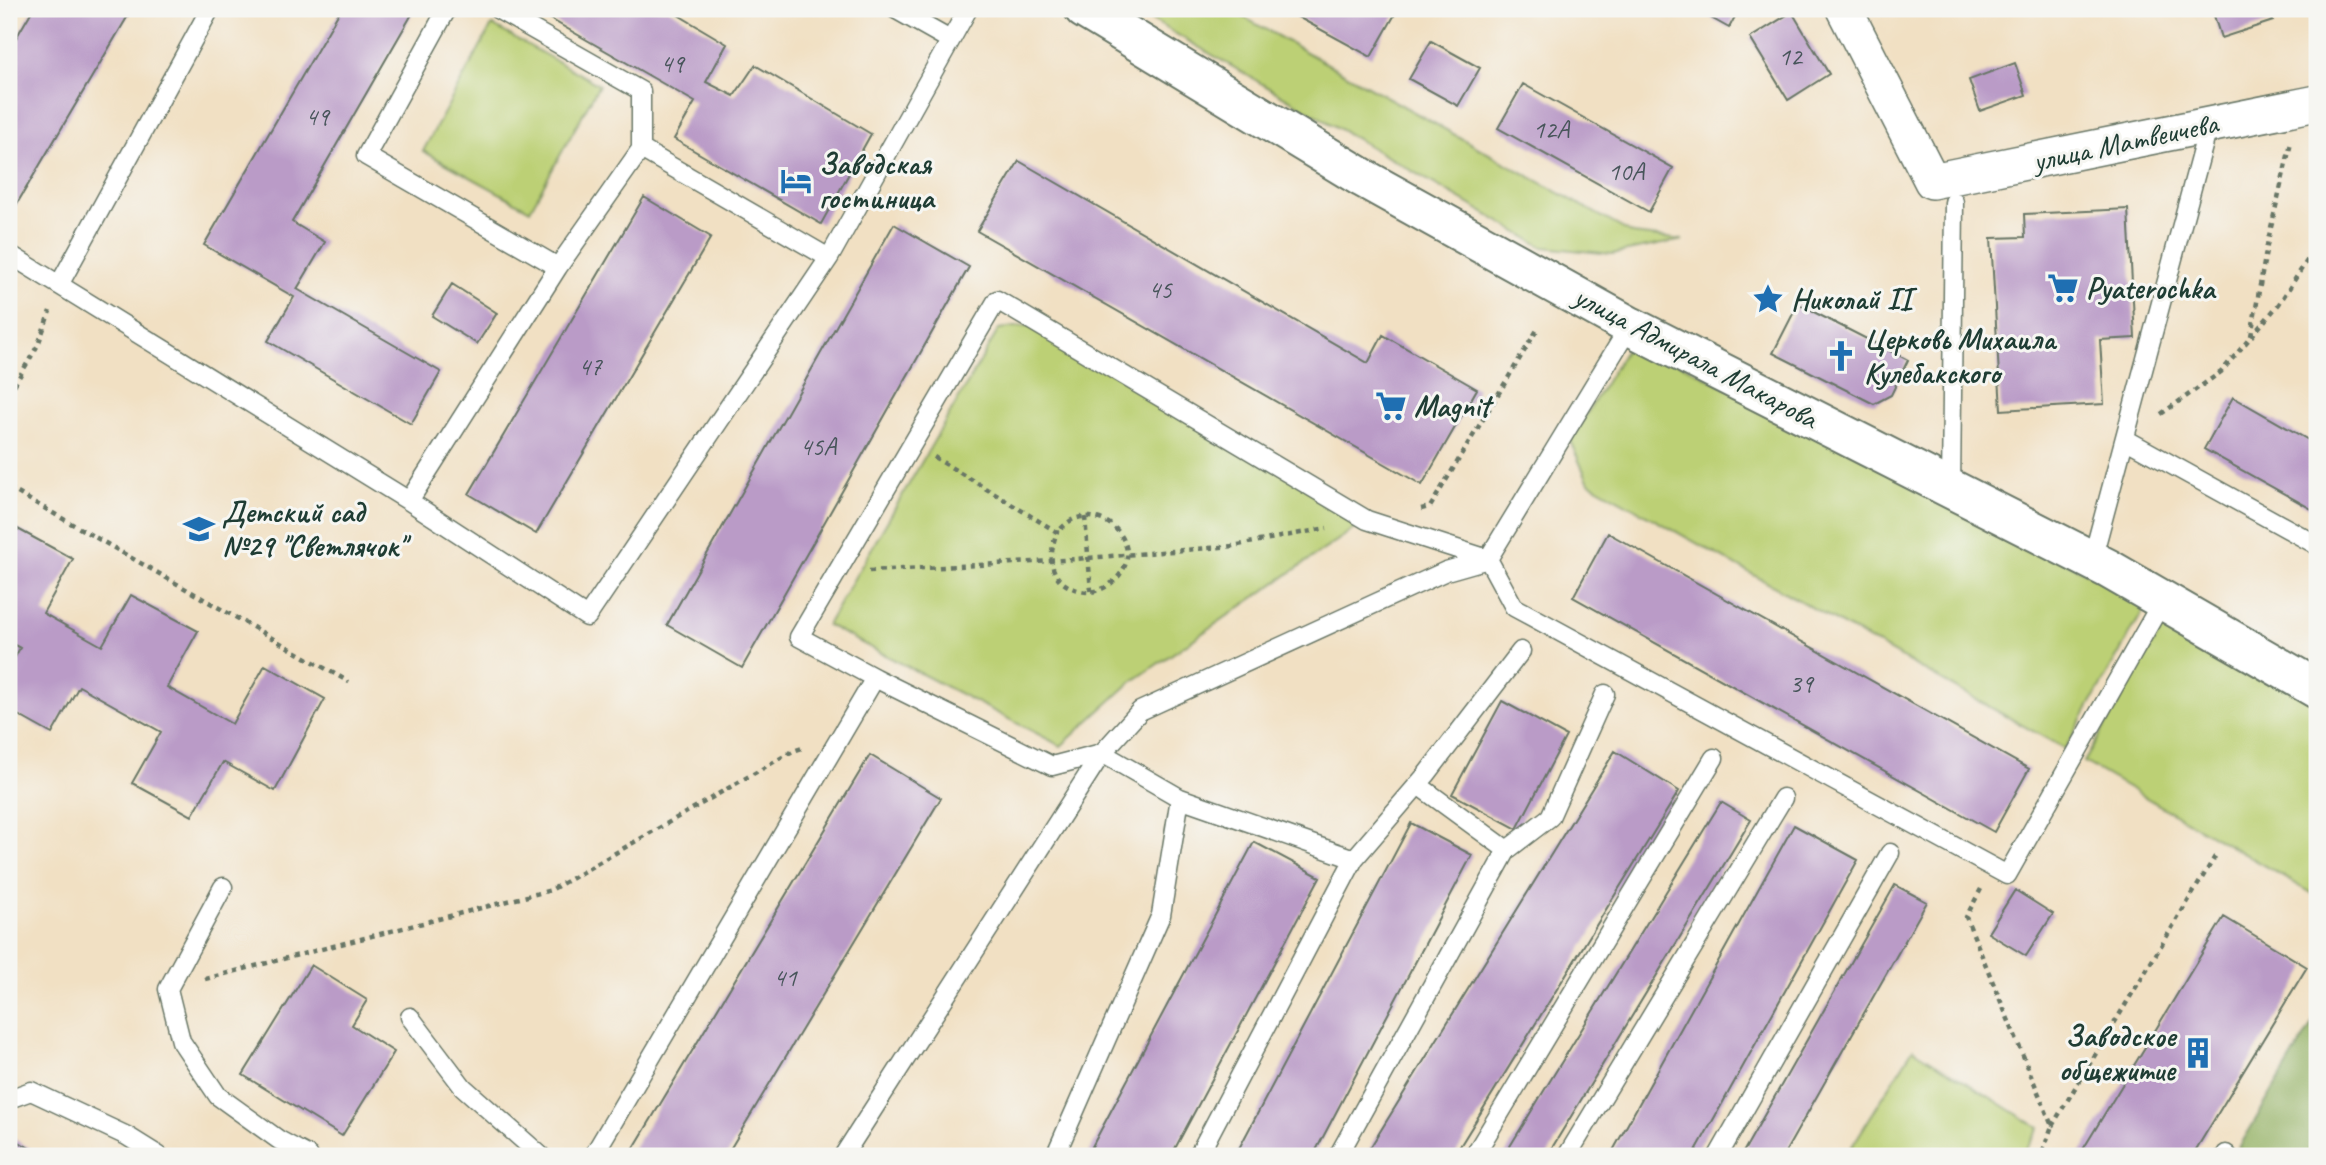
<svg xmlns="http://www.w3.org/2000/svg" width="2326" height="1165" viewBox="0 0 2326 1165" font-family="Caveat,sans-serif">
	<rect width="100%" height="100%" fill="#f6f6f2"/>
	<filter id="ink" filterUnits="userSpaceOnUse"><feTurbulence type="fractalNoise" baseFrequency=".0143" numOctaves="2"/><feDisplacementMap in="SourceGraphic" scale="14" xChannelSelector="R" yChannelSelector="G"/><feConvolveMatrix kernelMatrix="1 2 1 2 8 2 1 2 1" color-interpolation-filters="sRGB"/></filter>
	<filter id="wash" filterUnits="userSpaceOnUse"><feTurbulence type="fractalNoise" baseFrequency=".00686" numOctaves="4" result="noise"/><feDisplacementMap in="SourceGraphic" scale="28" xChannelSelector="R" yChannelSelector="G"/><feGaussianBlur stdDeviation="1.57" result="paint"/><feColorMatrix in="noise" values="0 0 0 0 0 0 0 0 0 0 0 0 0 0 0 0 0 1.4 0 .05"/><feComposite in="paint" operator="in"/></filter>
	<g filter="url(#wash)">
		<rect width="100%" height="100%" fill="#f1e0c3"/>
		<path fill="#bcd074" stroke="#6e8654" stroke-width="2" d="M1133,9H1229L1633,234L1683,240L1612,254L1543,247Z
			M492,25L599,85L530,210L423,151Z
			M1041,324L1367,520L1130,683L1061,746L827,625L999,329Z
			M1632,339L2147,604L2065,749L1589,483L1570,441Z
			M2169,617L2317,703V896L2084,762Z
			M1913,1049L2039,1128L2021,1156H1846Z"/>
		<path fill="#95b266" stroke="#5a784d" stroke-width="2" d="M2317,1016V1156H2234Z"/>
		<g id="blocks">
			<path fill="#ba9bc7" d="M33,9H132L9,217V50Z
				M341,9H415L292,222L325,242L297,289L441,372L411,424L268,341L294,297L204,245Z
				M533,9H668L727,44L706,82L734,96L755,65L871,134L821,224L674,139L695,102Z
				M1300,9H1398L1371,57L1296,16Z
				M1695,9H1739L1729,28Z
				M2212,9H2269L2273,21L2221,38Z
				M1792,12L1829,74L1788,100L1750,38Z
				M1431,41L1480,68L1458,106L1409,79Z
				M2015,63L2026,95L1980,111L1969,80Z
				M1523,84L1673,168L1649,212L1498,128Z
				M1019,161L1368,363L1383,335L1477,389L1422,485L977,231Z
				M644,197L711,237L536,534L469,494Z
				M2128,209L2135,338L2100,340L2104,404L2001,410L1991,238L2025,237L2024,214Z
				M894,224L969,267L742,668L667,625Z
				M452,284L497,313L477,344L432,316Z
				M1798,304L1908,360L1891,395L1874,404L1773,353Z
				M2233,397L2317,445V512L2204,449Z
				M14,527L73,559L43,613L102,646L131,595L198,631L167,687L232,724L265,665L325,699L275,791L223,762L192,816L132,783L161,732L79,686L52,734L9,710V668L20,648L9,642V537Z
				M1608,533L2029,769L1994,832L1573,597Z
				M1502,701L1566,736L1517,829L1452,794Z
				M1615,751L1679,791L1454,1156H1365Z
				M870,755L941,798L726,1156H629Z
				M1721,802L1751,820L1547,1156H1504Z
				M1411,823L1472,855L1313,1156H1235Z
				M1794,825L1858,860L1693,1156H1610Z
				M1254,842L1320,877L1171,1156H1087Z
				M1895,885L1927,902L1783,1156H1741Z
				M2015,890L2053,914L2026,956L1988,933Z
				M2224,917L2307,967L2192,1156H2079Z
				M311,965L367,1000L352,1025L394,1052L342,1136L243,1075Z
				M9,1136L43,1156H9Z"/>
		</g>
	</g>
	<g filter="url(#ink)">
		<use href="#blocks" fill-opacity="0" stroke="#687666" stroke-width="2"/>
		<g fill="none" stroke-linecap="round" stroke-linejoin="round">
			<defs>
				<path id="lane" d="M447,9L366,156L558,267
					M497,9L641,91V149
					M895,9L950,40
					M9,254L409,501L587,617L829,258
					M59,285L210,9
					M2125,439L2317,545
					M1951,489L1954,202
					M409,501L558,267L641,149L829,258L968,9
					M2092,560L2209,124
					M875,678L799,637L997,300L1367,520L1488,559L1514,607L2007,875L2163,600
					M1418,785L1507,850
					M1180,798L1354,859
					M223,887L168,989L181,1041L218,1096L279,1140L309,1156
					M410,1017L463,1087L541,1156
					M9,1099L31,1091L127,1136L159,1156
					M2226,1154L2228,1156
					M593,1156L875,678L1052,766L1102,753L1180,798L1161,915L1055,1156
					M843,1156L1102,753L1140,711L1446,571L1488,559L1630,326
					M1198,1156L1354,859L1426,775L1521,651
					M1338,1156L1507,850L1550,817L1605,694
					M1474,1156L1714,758
					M1567,1156L1783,798
					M1718,1156L1890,853"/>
				<path id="street" d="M1844,9L1932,181L2317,103"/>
				<path id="secondary" d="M1084,9L1363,178L1630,326L2107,568L2317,689"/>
			</defs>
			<use href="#lane" stroke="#687666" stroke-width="21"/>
			<use href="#street" stroke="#687666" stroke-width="38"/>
			<use href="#secondary" stroke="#687666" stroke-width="42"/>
			<path stroke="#687666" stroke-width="4.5" stroke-dasharray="5 5" stroke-linecap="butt" d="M2251,336L2268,240L2291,143
				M9,394L38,345L50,311
				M2161,414L2221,372L2279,304L2317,245
				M934,457L1057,532C1047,559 1049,583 1081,591C1103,597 1130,573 1127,551C1123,526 1097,511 1074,519C1067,522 1062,528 1057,532
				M9,488L349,682
				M1421,509L1430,507L1537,330
				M1085,517L1091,591
				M869,571L1051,561L1233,546L1327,528
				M1981,889L1966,917L2052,1126L2041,1156
				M205,979L551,890L793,751L802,748
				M2052,1126L2216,855"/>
			<use href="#lane" stroke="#fff" stroke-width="18"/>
			<use href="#street" stroke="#fff" stroke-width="35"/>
			<use href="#secondary" stroke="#fff" stroke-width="38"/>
		</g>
	</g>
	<defs>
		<symbol id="hotel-bare" viewBox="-9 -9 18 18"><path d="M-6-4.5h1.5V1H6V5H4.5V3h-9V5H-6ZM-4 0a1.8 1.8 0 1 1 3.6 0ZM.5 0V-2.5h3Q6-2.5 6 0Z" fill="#1f6fb2" stroke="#f6f6f2" stroke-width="2.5" paint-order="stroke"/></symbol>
		<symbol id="supermarket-bare" viewBox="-9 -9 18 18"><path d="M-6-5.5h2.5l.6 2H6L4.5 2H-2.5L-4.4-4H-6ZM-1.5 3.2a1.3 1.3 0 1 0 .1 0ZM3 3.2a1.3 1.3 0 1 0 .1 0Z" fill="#1f6fb2" stroke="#f6f6f2" stroke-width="2.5" paint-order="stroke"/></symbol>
		<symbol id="sight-bare" viewBox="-9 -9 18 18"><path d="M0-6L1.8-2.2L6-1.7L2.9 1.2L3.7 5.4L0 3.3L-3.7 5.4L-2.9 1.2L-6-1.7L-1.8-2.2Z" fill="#1f6fb2" stroke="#f6f6f2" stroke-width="2.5" paint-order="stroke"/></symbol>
		<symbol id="church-bare" viewBox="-9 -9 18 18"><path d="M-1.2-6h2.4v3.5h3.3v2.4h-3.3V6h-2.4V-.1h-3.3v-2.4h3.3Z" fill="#1f6fb2" stroke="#f6f6f2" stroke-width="2.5" paint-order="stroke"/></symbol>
		<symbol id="school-bare" viewBox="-9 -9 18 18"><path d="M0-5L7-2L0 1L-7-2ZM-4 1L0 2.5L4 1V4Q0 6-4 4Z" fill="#1f6fb2" stroke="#f6f6f2" stroke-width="2.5" paint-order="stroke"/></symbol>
		<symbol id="building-bare" viewBox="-9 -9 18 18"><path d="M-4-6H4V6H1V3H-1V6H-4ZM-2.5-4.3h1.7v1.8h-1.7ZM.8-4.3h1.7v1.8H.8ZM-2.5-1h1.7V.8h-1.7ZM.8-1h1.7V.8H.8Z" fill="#1f6fb2" stroke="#f6f6f2" stroke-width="2.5" paint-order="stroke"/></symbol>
	</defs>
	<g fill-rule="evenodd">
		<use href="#hotel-bare" x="774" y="159" width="44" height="44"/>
		<use href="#supermarket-bare" x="2041" y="266" width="44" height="44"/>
		<use href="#sight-bare" x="1746" y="277" width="44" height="44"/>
		<use href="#church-bare" x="1819" y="334" width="44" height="44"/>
		<use href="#supermarket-bare" x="1369" y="384" width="44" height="44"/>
		<use href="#school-bare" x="177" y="507" width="44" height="44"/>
		<use href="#building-bare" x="2176" y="1031" width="44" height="44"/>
	</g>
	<g text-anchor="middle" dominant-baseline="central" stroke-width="6" stroke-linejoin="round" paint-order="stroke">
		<g font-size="26" fill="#465459">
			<text x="1790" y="56">12</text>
			<text x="672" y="63">49</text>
			<text x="317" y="116">49</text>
			<text x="1551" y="129">12А</text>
			<text x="1626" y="171">10А</text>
			<text x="1160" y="289">45</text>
			<text x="590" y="366">47</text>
			<text x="818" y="446">45А</text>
			<text x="1801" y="683">39</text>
			<text x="785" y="977">41</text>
		</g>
		<g font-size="30" fill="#1f3d34" stroke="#f6f6f2">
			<text transform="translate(2125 142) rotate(-12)">улица Матвеичева</text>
			<text transform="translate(1696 357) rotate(28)">улица Адмирала Макарова</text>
		</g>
		<g font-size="30" font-weight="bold" fill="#1f3d34" stroke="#f6f6f2" text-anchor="start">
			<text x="819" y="164">Заводская<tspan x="819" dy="34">гостиница</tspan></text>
			<text x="2086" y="288">Pyaterochka</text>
			<text x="1791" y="299">Николай II</text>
			<text x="1864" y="339">Церковь Михаила<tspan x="1864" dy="34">Кулебакского</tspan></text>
			<text x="1414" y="406">Magnit</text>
			<text x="222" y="512">Детский сад<tspan x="222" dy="34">№29 "Светлячок"</tspan></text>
			<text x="2175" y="1036" text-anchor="end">Заводское<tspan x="2175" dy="34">общежитие</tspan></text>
		</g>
	</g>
	<rect width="2326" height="1165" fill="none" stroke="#f6f6f2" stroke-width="35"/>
</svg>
